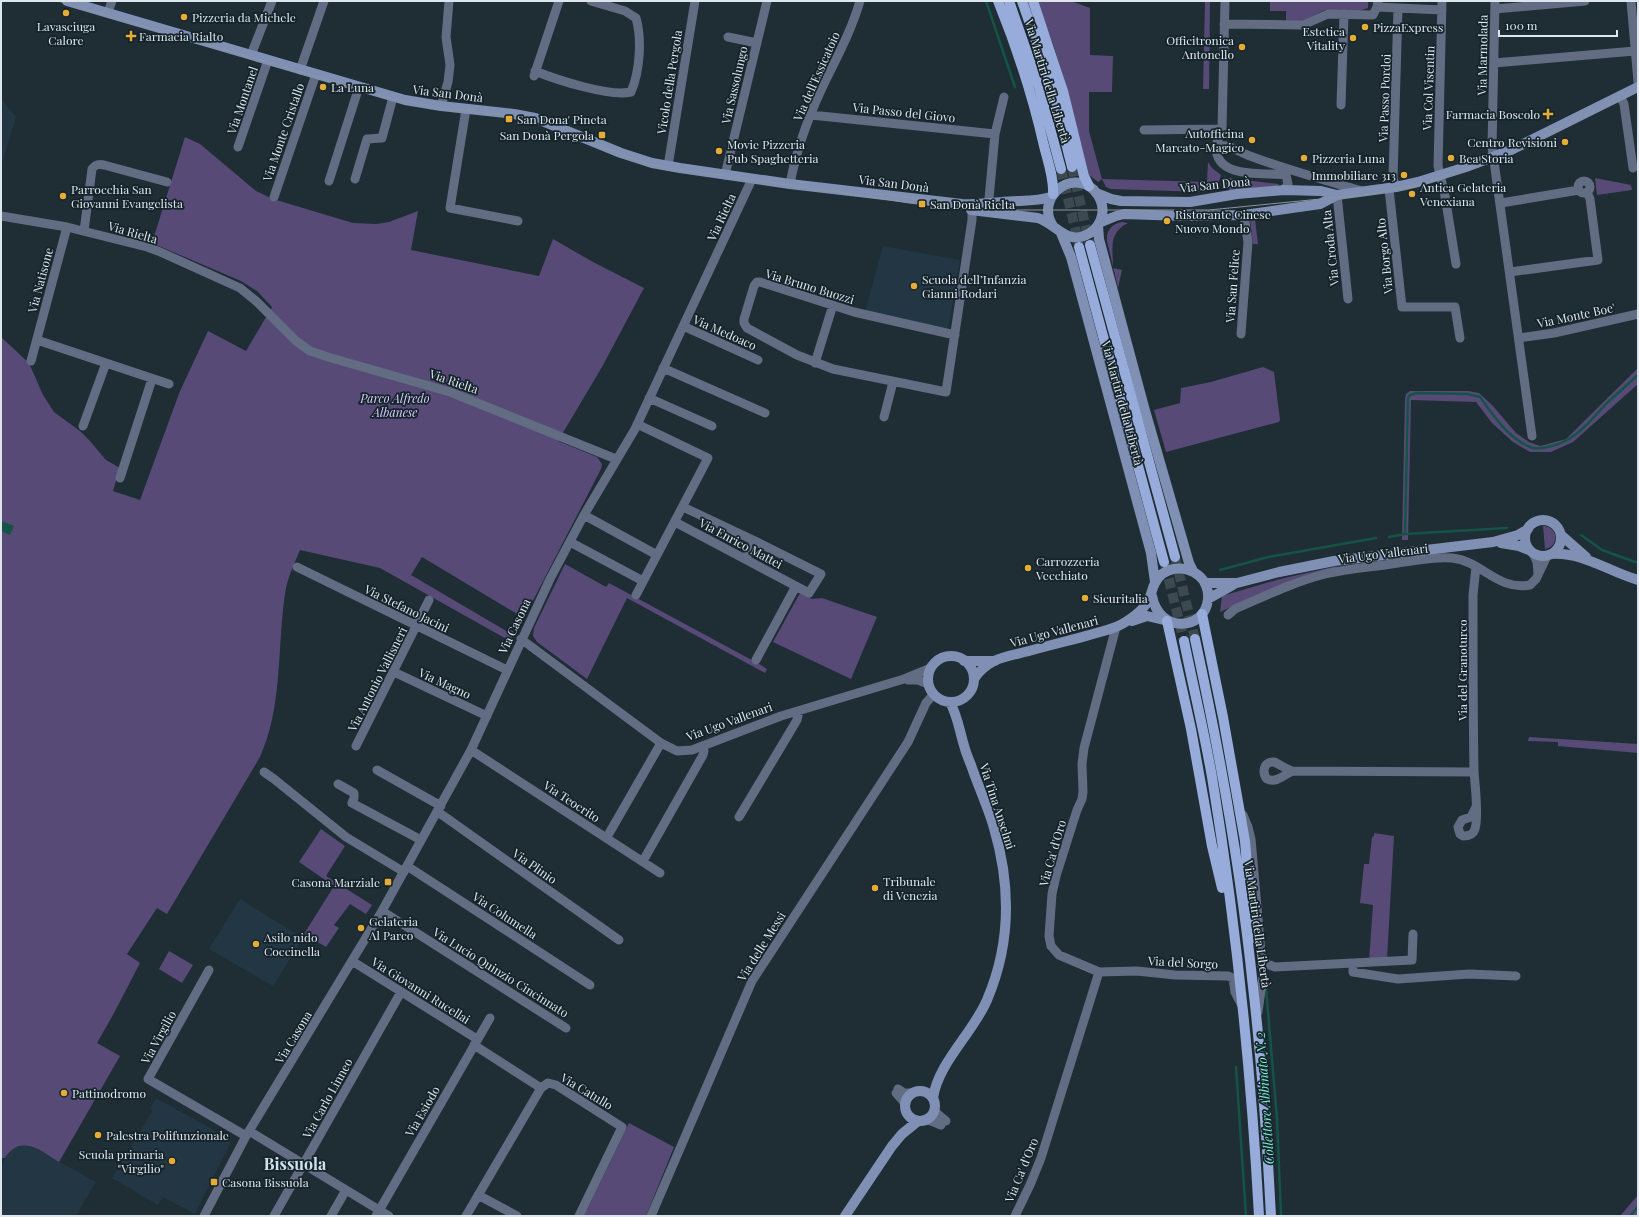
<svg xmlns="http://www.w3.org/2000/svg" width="1639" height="1217" viewBox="0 0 1639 1217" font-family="'Playfair Display',serif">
	<rect width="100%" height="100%" fill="#1f2d35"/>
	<path fill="#223743" d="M1,98L16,117L1,167Z
		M883,246L960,260L948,330L865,312Z
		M240,899L303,938L273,986L209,949Z
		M156,1098L229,1138L230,1144L195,1214L163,1197L158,1205L112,1178L152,1112L151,1107Z
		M23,1145L37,1149L96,1182L76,1216H1V1171L5,1158L12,1149Z"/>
	<path fill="#574a76" d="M1037,1H1071L1090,8V55L1113,56L1112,92H1089V131L1102,179L1207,182L1208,162L1212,168L1221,175C1219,185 1213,191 1203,192L1111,189L1106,187L1102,179L1098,182L1089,175L1064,79L1053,44Z
		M1205,1H1210L1209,89H1203Z
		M1270,1H1368V8L1359,11L1325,10L1302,21H1286V11H1270Z
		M185,137L200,144L256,191L273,199L353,223L377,224L389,222L418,211L411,250L539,276L553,239L593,262L644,288L602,367L558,441L597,457L602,464L601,469L524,618L422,557L411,575L508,632L510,630L514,632L510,641L380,568L300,550C294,564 287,579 285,594C277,648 283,706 260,757L167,914L157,908L127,954L140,963L113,1015L97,1043L120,1056L59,1162C47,1155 28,1138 13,1149C10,1151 7,1155 5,1158H1V337L29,363L43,395L54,412L80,431L90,441L106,460L120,468L113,491L140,500L180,391L208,331L246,351L272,307L257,291L241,281L152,243Z
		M1224,177L1227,178L1279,184L1277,186L1230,190L1225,185Z
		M1595,178L1631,185L1632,190L1597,195Z
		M1250,219H1255L1258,244H1253Z
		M1122,222L1128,223C1108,233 1113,248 1113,268L1122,270L1118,288L1107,241C1106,230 1112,224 1122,222Z
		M1263,367L1274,372L1280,420L1279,422L1166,452L1154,410L1180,403L1181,388L1211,382Z
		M1638,368V384L1573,442L1551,452H1530L1513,442L1492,423L1476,402L1411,400L1408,540H1402L1405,399L1406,394L1410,391H1468L1479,393L1493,406L1516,433L1529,442L1540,446L1566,439Z
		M1543,526C1558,526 1560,547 1545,549Z
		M565,564L606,587L609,583L761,665L767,669L765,673L627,598L587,679L537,642L533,636L534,628Z
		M1337,566L1334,569L1284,584L1220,612L1222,596L1280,579Z
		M800,593L812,599L822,598L877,617L851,679L773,642Z
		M1529,737L1638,744V753L1558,746V742L1528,741Z
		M321,829L345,846L326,876L372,905L366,914L350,904L334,925L339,928L326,947L304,934L334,886L299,862Z
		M1374,833L1394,836L1387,959L1369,961L1373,905L1360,903L1364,864H1369L1372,837L1374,836Z
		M169,951L193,965L182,983L159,969Z
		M629,1123L674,1147L646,1216H584Z
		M1638,1195V1216H1620Z"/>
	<path fill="#145446" d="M1,521L14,526L10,535L1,531Z"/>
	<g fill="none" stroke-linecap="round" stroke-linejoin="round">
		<path stroke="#145446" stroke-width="2.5" d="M986,1L1015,87
			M1405,534L1408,398L1410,395L1417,393L1468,394L1480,397C1493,415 1510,441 1533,448C1538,449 1543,448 1548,447C1576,441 1589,422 1608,402C1618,393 1628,384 1638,375
			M1581,535L1602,550L1638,563
			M1389,537L1405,534L1507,528
			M1220,570L1268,557L1376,538
			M1266,988L1277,1118L1281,1216
			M1236,1067L1246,1216
			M1630,1216L1638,1207"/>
		<path stroke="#3c4950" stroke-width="10" stroke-dasharray="10 5" stroke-linecap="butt" d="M1072,167L1090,245
			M1061,169L1079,245
			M1175,557L1195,639
			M1165,564L1184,641"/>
		<path stroke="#626c83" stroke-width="9" d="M1225,1L1222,129C1220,135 1216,142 1216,147C1216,180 1265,172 1286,175L1288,184L1284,190
			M1442,1L1438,166L1445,196L1456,264
			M1495,1L1492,147L1532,436
			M1631,1L1638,82
			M1377,7L1442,10
			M1495,9L1585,1
			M108,12L112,1
			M1224,24L1303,25L1328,14L1373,15L1377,7L1378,1
			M728,37L757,43
			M251,55L272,1
			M1494,63L1635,51
			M300,70L324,1
			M535,71C557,80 610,97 631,92C640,71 642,39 636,18L625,11L591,1
			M534,76L559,1
			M1620,96L1624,104L1633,168
			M1341,105L1344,14
			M441,106L448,82L450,65L446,37L449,1
			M466,109L450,208L518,221
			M811,115L995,134
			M1144,130L1222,129
			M1216,146C1228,143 1239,152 1250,156C1287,170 1324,180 1362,191
			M238,147L268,60
			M668,166L695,1
			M725,175L767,1
			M355,179L367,139L382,138L393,97
			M329,181L359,87
			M1578 187a6 6 0 1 1 12 0a6 6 0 1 1-12 0Z
			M790,184C796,151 808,118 822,88C836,59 851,32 860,1
			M1396,187L1393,178L1398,8
			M1389,189L1402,307H1455L1460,338
			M1337,195L1348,299
			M274,197L316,74
			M1501,203L1579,190
			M988,209L995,134L1004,97
			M1,216L67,227L147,247L158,251L240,288L256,301L296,341L310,351L328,357L450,392L616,459
			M84,231L92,169C96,164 99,164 104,165L167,182
			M1510,272L1598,260L1590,199L1587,192
			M683,326L758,360
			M1241,334L1248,242L1244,215
			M955,335L854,312L760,282H757L754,286L744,319V323L747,328L797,355L833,369L946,392L972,220V204
			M1519,338L1554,333L1638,314
			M37,340L169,384
			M31,361L67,227
			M815,363L833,305
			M663,368L765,413
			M649,398L712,426
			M884,417L893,382
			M83,426L106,363
			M120,478L152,379
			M683,507L755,541L745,559
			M584,515L657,555
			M675,522L809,593L821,574L755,541
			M570,542L643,581
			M1533,553L1537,562L1538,573
			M297,567L507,670
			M636,595L708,458L637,424
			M1228,615L1235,609C1265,596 1294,582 1325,574C1349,568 1374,567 1398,563C1415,561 1435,556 1452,558C1482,561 1497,591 1530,585L1536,579L1547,556
			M1116,627L1084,748L1082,764L1083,792L1082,799L1077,810L1056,876L1052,894L1049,936L1051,946L1059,955L1099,972L1137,971L1175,975L1228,976L1233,978L1235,992L1241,1004
			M521,639L661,743L677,751L692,750L781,716L904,679L931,668
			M756,660L796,586
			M394,672L487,716
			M908,680H918L928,684
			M356,746L429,600
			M471,750L660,873
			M377,770L441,806
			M1292,771C1283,776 1276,783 1267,779C1262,773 1263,761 1274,762C1279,764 1286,769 1292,771L1474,772
			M264,772L274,779L346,837L404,872
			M338,784L354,793V798L352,803L421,840
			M1476,807L1471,817L1462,820L1458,827L1460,834L1463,836C1469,836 1473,835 1475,829C1479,816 1475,786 1474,771C1473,712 1473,654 1473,595L1476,567
			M438,812L619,940
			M1243,815L1248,827L1251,839L1263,976L1258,1012
			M739,817L797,720L799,711
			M607,837L661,743
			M643,861L703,755L704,751L703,746
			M407,866L590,985
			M382,911L566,1028
			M1262,957L1267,964L1275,967L1412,960L1413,934
			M352,961L477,1039
			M1353,969V972L1398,979L1469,974L1516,976
			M209,970L148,1079L246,1136
			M474,1045L541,1088
			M898,1089L904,1093H912
			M896,1093L905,1103
			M934,1111L946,1121
			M926,1119L941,1125
			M249,1131L389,1216
			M478,1195L517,1216
			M204,1216L246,1136L382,911L471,750L550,579L584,515L635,429L752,179
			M274,1216L401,992
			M331,1216L346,1190
			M376,1216L490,1018
			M466,1216L541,1088L548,1083L556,1085L622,1127L579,1216
			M651,1216L752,981L908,742L926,703L933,695
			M1015,1216L1030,1185L1041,1158L1099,972"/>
		<path stroke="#8090b5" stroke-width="10" d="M67,1L405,100L441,106L514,114L535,118L621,153L652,163L680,168L790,184L962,204C978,205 987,203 1002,202C1019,200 1035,202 1051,197
			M1096,193L1111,199L1121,201L1190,202L1237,194L1284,190L1321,191L1337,195L1396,187L1418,182L1466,167L1511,150L1638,87
			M971,210L1038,218C1057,224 1067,247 1090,233C1096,229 1101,222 1102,215C1104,206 1100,197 1094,190C1070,168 1035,199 1053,226
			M1099,223L1116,216L1124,214L1183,216L1244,215L1320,204L1337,195
			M1098,225L1099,239L1144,407L1189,563L1193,571
			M1061,233L1071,257L1151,553L1155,582
			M1525 538a18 18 0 1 1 36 0a18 18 0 1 1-36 0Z
			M1561,535L1586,557
			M1501,543L1519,546L1529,550
			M1551,554C1584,552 1607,571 1638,580
			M1205,583H1237L1279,572L1334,561L1493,542L1518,535L1528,529
			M1208,599L1233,585
			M1132,621L1147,616L1164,620
			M928 679a23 23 0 1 1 46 0a23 23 0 1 1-46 0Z
			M964,661H995
			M974,679C979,671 985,666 994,661C1004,656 1018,654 1029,651C1057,643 1086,637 1113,628C1125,624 1140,613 1147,603C1152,596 1151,590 1155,583C1163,567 1184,564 1198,575C1205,580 1209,590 1208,599C1205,631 1159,634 1152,596
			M905 1106a15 15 0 1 1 30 0a15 15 0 1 1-30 0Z
			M933,1098C938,1063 973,1033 987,1000C1011,944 1011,886 994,828C988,807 978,786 971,765C968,758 965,750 963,742C959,728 957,715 950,702
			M845,1216L892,1146L902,1134L918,1121"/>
		<path stroke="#98acdb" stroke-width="10" d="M998,1C1017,48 1033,97 1044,146C1048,162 1054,178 1053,194
			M1009,1L1039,87L1061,169
			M1022,1L1051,84L1072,167
			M1033,1L1063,91L1084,176L1089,186
			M1090,245L1175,557
			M1079,247L1164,562
			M1202,614L1223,717L1245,841L1253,938
			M1167,621L1191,729L1212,846L1222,888
			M1195,639C1220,754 1241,870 1253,987C1262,1063 1267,1140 1271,1216
			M1184,641C1193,686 1204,731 1212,777C1236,923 1251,1069 1259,1216"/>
		<path stroke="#8b969d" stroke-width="1" d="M58,1L393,99L441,108L514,116L534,120L620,154L645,163L668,168L845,193L909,203L973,210H1209L1371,194L1419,185L1466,169L1511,152L1638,90
			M881,194L980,205"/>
	</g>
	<g fill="#e5ad35" stroke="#15232b" stroke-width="1.5">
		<circle cx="66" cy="13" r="4"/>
		<circle cx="184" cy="17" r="4"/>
		<circle cx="1365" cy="27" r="4"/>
		<path d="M129 30h4v4h4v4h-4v4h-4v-4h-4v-4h4z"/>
		<circle cx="1353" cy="38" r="4"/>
		<circle cx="1242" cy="47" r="4"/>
		<circle cx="323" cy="87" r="4"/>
		<path d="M1546 108h4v4h4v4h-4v4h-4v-4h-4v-4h4z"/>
		<rect x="505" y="115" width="8" height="8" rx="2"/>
		<rect x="598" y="131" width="8" height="8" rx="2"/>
		<circle cx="1252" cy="140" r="4"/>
		<circle cx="1565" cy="142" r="4"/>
		<circle cx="719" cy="151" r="4"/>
		<circle cx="1304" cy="158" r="4"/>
		<circle cx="1451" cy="158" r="4"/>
		<circle cx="1404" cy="175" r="4"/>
		<circle cx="1412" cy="194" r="4"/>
		<circle cx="63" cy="196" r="4"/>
		<rect x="918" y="200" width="8" height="8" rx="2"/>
		<circle cx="1167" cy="221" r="4"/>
		<circle cx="914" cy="286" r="4"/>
		<circle cx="1028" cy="568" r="4"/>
		<circle cx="1085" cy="598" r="4"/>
		<rect x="384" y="878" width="8" height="8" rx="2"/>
		<circle cx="875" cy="888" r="4"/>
		<circle cx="361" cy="928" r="4"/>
		<circle cx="256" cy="944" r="4"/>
		<circle cx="64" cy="1093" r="4"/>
		<circle cx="98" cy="1135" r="4"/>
		<circle cx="172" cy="1161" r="4"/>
		<rect x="210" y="1178" width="8" height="8" rx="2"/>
	</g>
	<g text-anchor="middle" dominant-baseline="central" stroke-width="3.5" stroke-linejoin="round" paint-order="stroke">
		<g font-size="12" fill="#dde6ec" stroke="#15232b" text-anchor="start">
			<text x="192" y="17">Pizzeria da Michele</text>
			<text x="66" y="26" text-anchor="middle">Lavasciuga<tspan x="66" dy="14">Calore</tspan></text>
			<text x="1373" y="27">PizzaExpress</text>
			<text x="1345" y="31" text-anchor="end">Estetica<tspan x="1345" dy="14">Vitality</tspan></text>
			<text x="139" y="36">Farmacia Rialto</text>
			<text x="1234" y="40" text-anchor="end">Officitronica<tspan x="1234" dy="14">Antonello</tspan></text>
			<text x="331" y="87">La Luna</text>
			<text x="1540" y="114" text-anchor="end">Farmacia Boscolo</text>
			<text x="517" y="119">San Dona' Pineta</text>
			<text x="1244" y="133" text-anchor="end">Autofficina<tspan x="1244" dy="14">Marcato-Magico</tspan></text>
			<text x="594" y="135" text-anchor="end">San Donà Pergola</text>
			<text x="1557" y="142" text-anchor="end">Centro Revisioni</text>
			<text x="727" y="144">Movie Pizzeria<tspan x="727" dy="14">Pub Spaghetteria</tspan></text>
			<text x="1312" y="158">Pizzeria Luna</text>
			<text x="1459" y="158">Bea Storia</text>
			<text x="1396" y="175" text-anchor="end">Immobiliare 313</text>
			<text x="1420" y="187">Antica Gelateria<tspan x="1420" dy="14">Venexiana</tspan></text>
			<text x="71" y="189">Parrocchia San<tspan x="71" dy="14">Giovanni Evangelista</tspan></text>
			<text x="930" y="204">San Donà Rielta</text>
			<text x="1175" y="214">Ristorante Cinese<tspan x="1175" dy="14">Nuovo Mondo</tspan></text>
			<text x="922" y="279">Scuola dell’Infanzia<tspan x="922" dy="14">Gianni Rodari</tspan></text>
			<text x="1036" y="561">Carrozzeria<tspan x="1036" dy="14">Vecchiato</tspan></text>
			<text x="1093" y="598">Sicuritalia</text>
			<text x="883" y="881">Tribunale<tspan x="883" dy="14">di Venezia</tspan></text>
			<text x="380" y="882" text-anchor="end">Casona Marziale</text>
			<text x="369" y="921">Gelateria<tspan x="369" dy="14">Al Parco</tspan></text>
			<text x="264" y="937">Asilo nido<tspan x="264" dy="14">Coccinella</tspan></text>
			<text x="72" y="1093">Pattinodromo</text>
			<text x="106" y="1135">Palestra Polifunzionale</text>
			<text x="164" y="1154" text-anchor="end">Scuola primaria<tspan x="164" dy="14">"Virgilio"</tspan></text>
			<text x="222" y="1182">Casona Bissuola</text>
		</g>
		<g font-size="12" fill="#dde6ec" stroke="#15232b">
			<text transform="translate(1482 55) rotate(-89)">Via Marmolada</text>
			<text transform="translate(816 76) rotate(-66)">Via dell'Essicatoio</text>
			<text transform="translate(1048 81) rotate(73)">Via Martiri della Libertà</text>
			<text transform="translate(669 82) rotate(-81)">Vicolo della Pergola</text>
			<text transform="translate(734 85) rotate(-77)">Via Sassolungo</text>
			<text transform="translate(1428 88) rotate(-88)">Via Col Visentin</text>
			<text transform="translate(448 93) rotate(7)">Via San Donà</text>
			<text transform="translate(1384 98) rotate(-88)">Via Passo Pordoi</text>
			<text transform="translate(242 100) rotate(-71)">Via Montanel</text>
			<text transform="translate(904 112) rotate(6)">Via Passo del Giovo</text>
			<text transform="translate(283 132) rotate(-71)">Via Monte Cristallo</text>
			<text transform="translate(894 183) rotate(7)">Via San Donà</text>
			<text transform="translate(1215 184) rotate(-6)">Via San Donà</text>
			<text transform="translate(721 217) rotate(-65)">Via Rielta</text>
			<text transform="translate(133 232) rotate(16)">Via Rielta</text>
			<text transform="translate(1330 248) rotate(-96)">Via Croda Alta</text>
			<text transform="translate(1384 256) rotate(-96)">Via Borgo Alto</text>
			<text transform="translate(40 280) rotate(-75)">Via Natisone</text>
			<text transform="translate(810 286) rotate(17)">Via Bruno Buozzi</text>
			<text transform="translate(1232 286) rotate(-86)">Via San Felice</text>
			<text transform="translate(1576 315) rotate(-12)">Via Monte Boe'</text>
			<text transform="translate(725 332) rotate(24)">Via Medoaco</text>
			<text transform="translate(454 381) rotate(19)">Via Rielta</text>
			<text transform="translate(1123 403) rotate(75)">Via Martiri della Libertà</text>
			<text transform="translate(741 543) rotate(28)">Via Enrico Mattei</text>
			<text transform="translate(1383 553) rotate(-7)">Via Ugo Vallenari</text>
			<text transform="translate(407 608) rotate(26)">Via Stefano Jacini</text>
			<text transform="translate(514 626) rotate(-65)">Via Casona</text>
			<text transform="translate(1054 631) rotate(-15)">Via Ugo Vallenari</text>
			<text transform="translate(1462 670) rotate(-90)">Via del Granoturco</text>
			<text transform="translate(377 679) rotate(-63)">Via Antonio Vallisneri</text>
			<text transform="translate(445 683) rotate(25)">Via Magno</text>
			<text transform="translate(729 721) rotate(-20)">Via Ugo Vallenari</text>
			<text transform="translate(572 801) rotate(33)">Via Teocrito</text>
			<text transform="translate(998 806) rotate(72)">Via Tina Anselmi</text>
			<text transform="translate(1052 853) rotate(-74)">Via Ca' d'Oro</text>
			<text transform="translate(535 866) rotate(35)">Via Plinio</text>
			<text transform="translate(505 915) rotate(33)">Via Columella</text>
			<text transform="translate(1258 924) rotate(82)">Via Martiri della Libertà</text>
			<text transform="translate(761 946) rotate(-58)">Via delle Messi</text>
			<text transform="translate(1183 962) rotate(3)">Via del Sorgo</text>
			<text transform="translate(501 972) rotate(32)">Via Lucio Quinzio Cincinnato</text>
			<text transform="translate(421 990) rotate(32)">Via Giovanni Rucellai</text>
			<text transform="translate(158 1037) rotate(-61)">Via Virgilio</text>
			<text transform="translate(293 1037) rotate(-59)">Via Casona</text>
			<text transform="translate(587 1091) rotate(31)">Via Catullo</text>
			<text transform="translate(327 1098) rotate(-61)">Via Carlo Linneo</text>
			<text transform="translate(422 1111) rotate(-60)">Via Esiodo</text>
			<text transform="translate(1021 1170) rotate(-68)">Via Ca' d'Oro</text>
		</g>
		<g font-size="12" font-style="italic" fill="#dacdfe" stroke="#15232b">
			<text x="395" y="398">Parco Alfredo<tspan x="395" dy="14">Albanese</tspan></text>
		</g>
		<g font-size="13" font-style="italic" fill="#7aedcf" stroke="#15232b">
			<text transform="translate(1264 1098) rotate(-94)">Collettore Abbinato N. 2</text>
		</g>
		<g font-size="16" font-weight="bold" fill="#cfe1ec" stroke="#15232b">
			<text x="295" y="1163">Bissuola</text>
		</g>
	</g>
	<rect width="1639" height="1217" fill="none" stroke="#dde6ec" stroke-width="4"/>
	<path d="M1499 30v6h118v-6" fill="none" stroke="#dde6ec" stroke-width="2"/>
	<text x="1505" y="30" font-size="12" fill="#dde6ec" stroke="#15232b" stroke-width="3" paint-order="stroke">100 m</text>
</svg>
